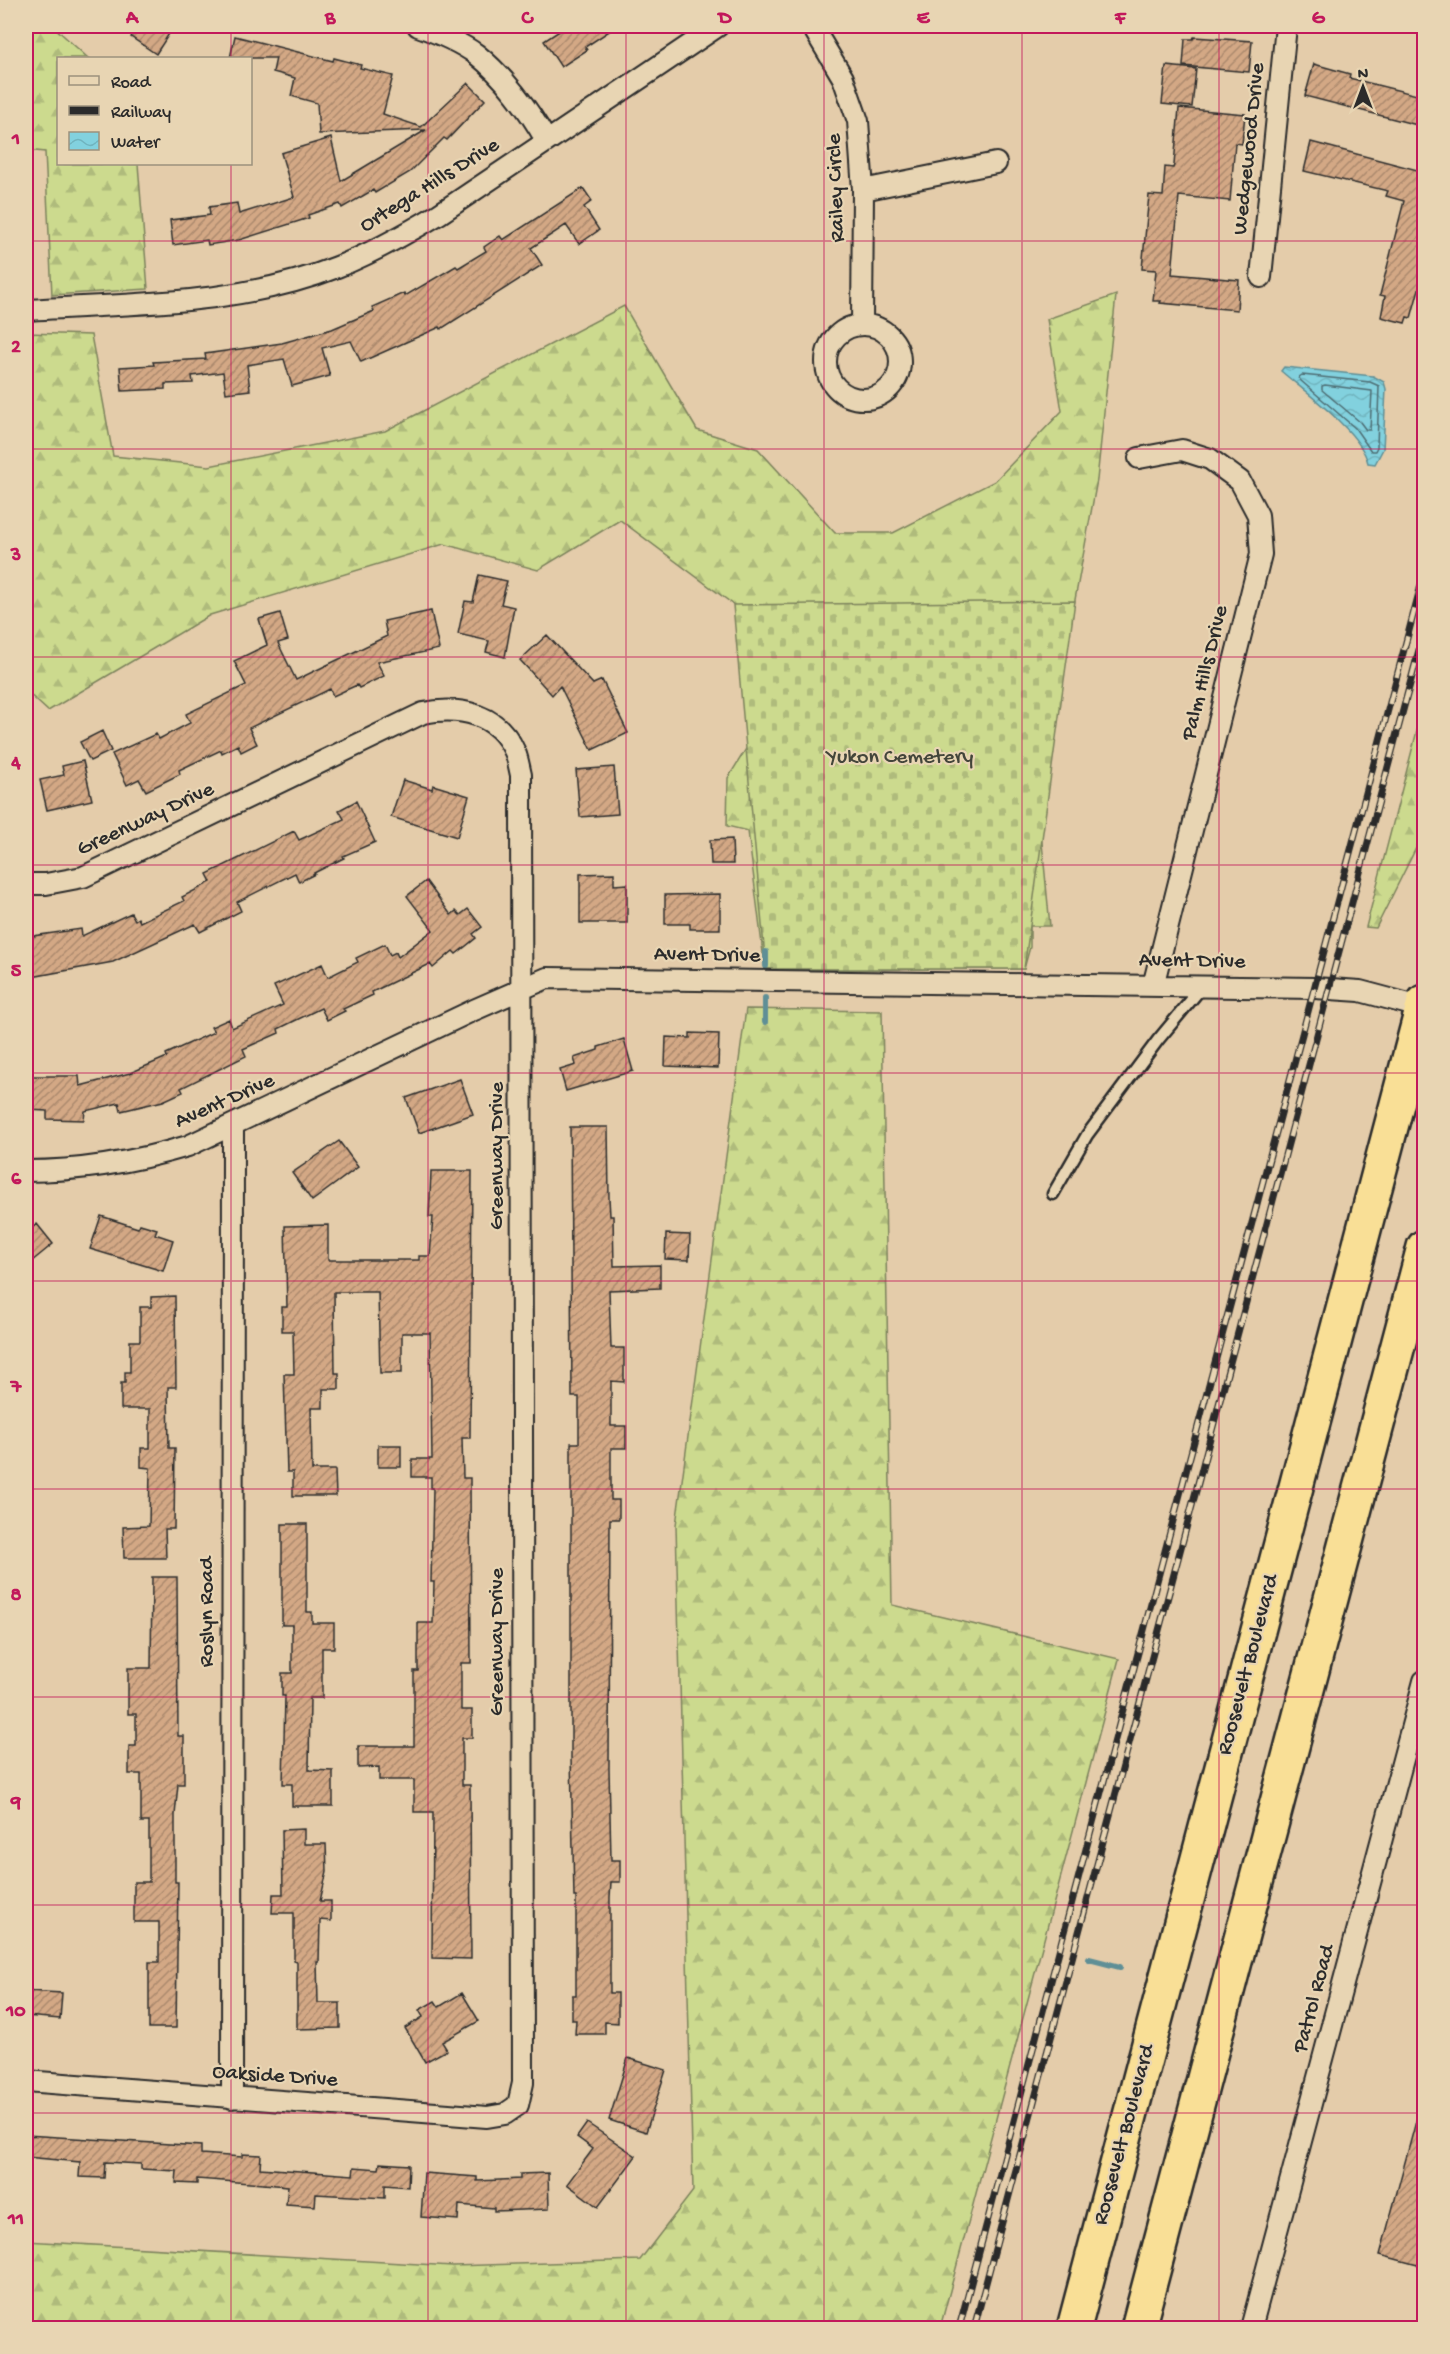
<svg xmlns="http://www.w3.org/2000/svg" width="1450" height="2354" viewBox="0 0 1450 2354" font-family="'Gochi Hand',sans-serif">
	<defs>
		<pattern id="forest-firs" width="22" height="20" patternUnits="userSpaceOnUse" patternTransform="scale(1.5)"><rect width="22" height="20" fill="#ccda8e"/><path d="M5 1l3.5 6h-7zM16 11l3.5 6h-7z" fill="#afbb7b"/></pattern>
		<pattern id="cemetery-stones" width="16" height="16" patternUnits="userSpaceOnUse" patternTransform="scale(1.5)"><rect width="16" height="16" fill="#ccda8e"/><path d="M2 7V4a2 2 0 0 1 4 0v3zM10 15v-3a2 2 0 0 1 4 0v3z" fill="#afbb7b"/></pattern>
		<pattern id="water-waves" width="16" height="10" patternUnits="userSpaceOnUse" patternTransform="scale(1.5)"><rect width="16" height="10" fill="#82d1de"/><path d="M0 5q4-4 8 0t8 0" fill="none" stroke="#70b4bf"/></pattern>
		<pattern id="building-hatch" width="6" height="6" patternUnits="userSpaceOnUse" patternTransform="scale(1.5)"><rect width="6" height="6" fill="#d3a885"/><path d="M-1 1l2-2M0 6l6-6M5 7l2-2" fill="none" stroke="#ab896d"/></pattern>
	</defs>
	<rect width="100%" height="100%" fill="#e4ccaa"/>
	<filter id="ink" filterUnits="userSpaceOnUse"><feTurbulence type="fractalNoise" baseFrequency=".0167" numOctaves="2"/><feDisplacementMap in="SourceGraphic" scale="12" xChannelSelector="R" yChannelSelector="G"/><feConvolveMatrix kernelMatrix="1 2 1 2 8 2 1 2 1" color-interpolation-filters="sRGB"/></filter>
	<g filter="url(#ink)">
		<path fill="url(#forest-firs)" stroke="#7c825c" stroke-width="1.5" d="M26,26H53L88,58H58V164H138L148,289L52,295L45,152L26,150Z
			M1116,295L1097,480L1038,801L1050,926H1030V947L1024,969H765L748,831L727,826L728,778L754,736L734,605L620,520L538,570L444,544L210,615L48,711L26,691V333L91,335L113,456L209,466L385,431L624,306L697,430L758,449L835,533H893L995,481L1062,411L1047,319Z
			M1424,704V832L1376,928L1366,927Z
			M746,1009L882,1011L892,1605L1119,1659L940,2328H26V2241L453,2266L640,2260L693,2191L676,1525Z"/>
		<path fill="url(#cemetery-stones)" stroke="#7c825c" stroke-width="1.5" d="M1075,601L1024,969H766L733,605Z"/>
		<path fill="url(#water-waves)" stroke="#5f8f96" stroke-width="1.5" d="M1284,367L1373,376L1384,382L1386,389L1383,449L1375,464L1368,463C1361,432 1305,392 1281,371Z"/>
		<g fill="none" stroke-linecap="round" stroke-linejoin="round">
			<path stroke="#4e6d73" stroke-width="1.5" d="M1302,375L1370,382L1379,386L1377,447L1375,451H1371L1355,428L1300,380L1299,377Z
				M1325,385L1372,391L1370,430H1366L1360,422L1322,390V386Z"/>
			<path stroke="#5f8f96" stroke-width="6" d="M766,952V966
				M765,998V1022
				M1089,1959L1120,1967"/>
		</g>
		<path fill="url(#building-hatch)" stroke="#2b2b2b" stroke-width="1.5" d="M139,26H174L156,54L131,37Z
			M567,26H617L585,47L587,50L561,67L544,41Z
			M235,36L333,61L334,58L361,65L360,68L393,76L383,114L421,127L468,83L485,100L447,140L444,138L410,172L375,193L373,190L342,208L340,204L308,215L309,218L239,240L208,245L207,240L173,245L170,220L210,215L209,207L237,203L239,214L294,197L281,153L331,138L341,181L426,130L319,134L317,103L291,96L295,78L273,72L276,58H230Z
			M1194,37L1252,41L1249,72L1183,66L1185,39H1193Z
			M1314,64L1350,74L1349,78L1425,97V127L1305,96Z
			M1166,66L1196,69L1192,107L1162,104Z
			M1179,108L1245,114L1242,144L1235,143L1230,201L1179,196L1172,274L1239,280L1237,310L1160,303L1161,301H1153L1156,270L1142,269L1149,195L1163,196L1165,167L1173,168L1174,165Z
			M1311,142L1425,172V267L1411,318L1407,317L1405,323L1381,317L1385,296L1380,295L1404,201L1386,196L1388,191L1304,171Z
			M583,188L592,201L584,207L599,230L579,244L566,225L531,248L542,265L441,329L440,327L361,362L351,341L322,348L330,376L292,386L284,359L247,365L250,390L226,393L223,372L192,376L193,383L165,384V389L122,391L120,367L154,365L153,362L206,359L205,354L282,343L332,329L374,311L372,307L404,293L405,296L456,266L458,268L486,251L484,247L500,236L503,240Z
			M479,575L507,581L501,604L514,607L505,657L486,652L489,641L458,634L465,601L473,602Z
			M431,611L439,649L377,662L384,676L359,688L357,685L333,696L330,689L249,728L257,744L241,752L238,745L222,753L221,750L179,770L180,774L146,791L139,779L127,785L112,754L156,734L159,739L190,723L186,714L246,685L234,661L267,645L259,619L280,613L288,640L278,643L296,680L387,636L384,621Z
			M547,635L593,684L602,680L628,733L592,750L560,686L552,695L520,660Z
			M102,731L111,751L90,761L80,742Z
			M83,761L92,800L47,810L40,780L64,775L62,766Z
			M614,767L618,814L580,817L576,770Z
			M403,780L432,789L433,785L469,796L457,837L391,817Z
			M356,801L375,842L343,856L344,858L314,873L315,874L299,882L295,873L237,902L241,911L200,932L195,924L113,962L26,978V937L81,929L82,936L131,913L135,920L138,918L140,922L184,901L182,897L211,882L207,874L294,831L299,840L344,819L339,810Z
			M732,839L733,864H711L710,840Z
			M614,873V885L627,884V923H580V874Z
			M426,881L451,915L456,911L460,915L468,909L482,927L473,934L476,938L456,954L453,951L433,968L430,964L372,992L373,995L343,1009L345,1011L327,1020L321,1008L278,1029L279,1033L243,1049L246,1056L181,1088L183,1092L163,1101L121,1111L119,1103L85,1111L84,1120L47,1119V1111L28,1110L31,1076H79L80,1086L130,1073L167,1057L166,1054L214,1032L211,1027L229,1019L232,1028L283,1005L274,986L322,964L328,977L358,962L356,958L385,944L390,955L396,952L398,957L433,930L407,896Z
			M720,894V929H690V924H665V895Z
			M690,1033L719,1034L718,1068L665,1066L666,1037L690,1038Z
			M624,1039L633,1071L566,1091L560,1070L576,1065L574,1058L598,1050V1047Z
			M460,1079L473,1114L419,1133L406,1098Z
			M570,1127H608L609,1198L610,1216H613L614,1266L660,1265V1288L609,1290L611,1348H624V1382L611,1381V1426H626V1448H611V1500H619V1519H610L609,1769L611,1860H620V1882H611L610,1897V1993H618V2023L605,2022V2034H575L576,2020H572V1995H576V1897H574L571,1756V1443H579V1397H572Z
			M339,1141L358,1167L312,1201L292,1173Z
			M431,1171H472L470,1438H462L463,1478H470L471,1663H461V1710H472V1738H462V1785H470L471,1959L432,1958L433,1812H414V1780H379V1767L358,1768V1746H414V1671H418V1623H433L434,1582H431L433,1488H431V1477H412V1459H432L430,1333H402V1373H380L378,1292H334L335,1373H339V1389H323V1408H311L312,1470H335L336,1496H293V1472H287L284,1374H294L293,1331H282V1307H287L285,1226L328,1225V1260H419V1256H430L433,1217H429Z
			M101,1216L138,1228L140,1224L157,1229L155,1234L173,1240L163,1271L90,1249Z
			M37,1224L53,1244L26,1266V1233Z
			M666,1234L690,1235L689,1260L665,1259Z
			M175,1296L176,1387H168L169,1448H175L174,1529H165L166,1558H124L123,1527L149,1526L150,1468L141,1467V1448H150V1409H121V1383H125V1372H130V1341H140V1307H151V1297Z
			M378,1445H401V1467H378Z
			M282,1524H307V1612H312V1623H334V1648H322V1698H310L309,1770L333,1771V1806H292V1784H283L285,1696H282V1673H292V1625H282Z
			M152,1577H177L178,1736H184V1784H178L175,1815V1882H178L176,2028H149V1962H159V1922H134V1882H149V1822H141V1774H129V1746H136V1714H128V1668H151Z
			M304,1829V1844H326L327,1871L320,1901H331V1921L320,1920L319,1962H317L318,2003H340V2028L297,2029V1962L294,1961V1913H272L273,1894H283L282,1830Z
			M26,1991L62,1993L60,2019L26,2016Z
			M462,1993L479,2021L442,2042L447,2050L425,2062L405,2028L423,2017L419,2010L435,2001L439,2007Z
			M628,2058L666,2070L646,2132L609,2120Z
			M1419,2110L1425,2111V2267L1380,2255Z
			M587,2123L636,2156L598,2207L567,2184L593,2149L577,2137Z
			M26,2135L201,2146V2154L242,2157V2154L261,2155L260,2168L353,2175L354,2167L379,2169L380,2163L409,2165L408,2187L385,2185V2198L316,2194L315,2206L286,2204L288,2186L197,2179V2184L176,2183L177,2171L141,2169V2164L105,2162L104,2178L79,2177L80,2162L26,2157Z
			M424,2173L477,2177V2181L520,2179V2174L548,2173L549,2209L494,2211V2208L459,2205L458,2220L421,2217Z"/>
		<g fill="none" stroke-linecap="round" stroke-linejoin="round">
			<defs>
				<path id="service" d="M1053,1194L1087,1135L1158,1040L1202,987"/>
				<path id="minor" d="M418,26C438,33 458,41 476,54C504,76 529,110 546,140
					M812,26L843,78L858,121L863,190L862,325
					M863,190L996,163
					M1261,277L1286,26
					M26,310C129,303 239,306 337,267C373,253 406,234 439,214L718,26
					M826 362a37 37 0 1 1 74 0a37 37 0 1 1-74 0Z
					M1139,458L1182,450L1210,459L1240,481L1258,515L1261,554L1153,986
					M26,884H46L83,877L423,713C460,706 498,713 515,752C518,759 519,767 521,775L523,2083L518,2105L505,2114L487,2117L26,2081
					M26,1171C82,1171 134,1162 188,1146L474,1010L547,978L1315,988L1360,991L1424,1008
					M232,2098L233,1126
					M1251,2328L1424,1681"/>
				<path id="trunk" d="M1074,2328L1424,1002
					M1138,2328L1424,1247"/>
			</defs>
			<use href="#service" stroke="#2b2b2b" stroke-width="15"/>
			<use href="#minor" stroke="#2b2b2b" stroke-width="24"/>
			<use href="#trunk" stroke="#2b2b2b" stroke-width="38"/>
			<use href="#service" stroke="#e8d5b3" stroke-width="10"/>
			<use href="#minor" stroke="#e8d5b3" stroke-width="20"/>
			<use href="#trunk" stroke="#f9df96" stroke-width="33"/>
			<defs>
				<path id="rail" d="M959,2328L1424,574
					M974,2328L1424,631"/>
			</defs>
			<use href="#rail" stroke="#2b2b2b" stroke-width="7"/>
			<use href="#rail" stroke="#e8d5b3" stroke-width="4.5" stroke-dasharray="14" stroke-linecap="butt"/>
		</g>
	</g>
	<path fill="none" stroke="#c2185b" stroke-width="1.5" stroke-opacity="0.55" d="M231,26V58M428,26V2328M626,26V2328M824,26V2328M1022,26V2328M1219,26V2328M231,164V2328M26,241H1424M26,449H1424M26,657H1424M26,865H1424M26,1073H1424M26,1281H1424M26,1489H1424M26,1697H1424M26,1905H1424M26,2113H1424"/>
	<g text-anchor="middle" dominant-baseline="central" stroke-width="4.5" stroke-linejoin="round" paint-order="stroke">
		<g font-size="22" fill="#2b2b2b" stroke="#e8d5b3">
			<text transform="translate(1250 149) rotate(-84)">Wedgewood Drive</text>
			<text transform="translate(430 186) rotate(-32)">Ortega Hills Drive</text>
			<text transform="translate(837 188) rotate(-92)">Railey Circle</text>
			<text transform="translate(1206 673) rotate(-76)">Palm Hills Drive</text>
			<text transform="translate(146 820) rotate(-25)">Greenway Drive</text>
			<text transform="translate(707 956) rotate(1)">Avent Drive</text>
			<text transform="translate(1192 962) rotate(1)">Avent Drive</text>
			<text transform="translate(225 1102) rotate(-24)">Avent Drive</text>
			<text transform="translate(498 1156) rotate(-90)">Greenway Drive</text>
			<text transform="translate(208 1612) rotate(-90)">Roslyn Road</text>
			<text transform="translate(498 1642) rotate(-90)">Greenway Drive</text>
			<text transform="translate(1249 1665) rotate(-75)">Roosevelt Boulevard</text>
			<text transform="translate(1315 1999) rotate(-75)">Patrol Road</text>
			<text transform="translate(275 2077) rotate(4)">Oakside Drive</text>
			<text transform="translate(1125 2135) rotate(-75)">Roosevelt Boulevard</text>
		</g>
		<g font-size="22" fill="#43453a" stroke="#e8d5b3">
			<text x="900" y="758">Yukon Cemetery</text>
		</g>
	</g>
	<rect width="1450" height="2354" fill="none" stroke="#e8d5b3" stroke-width="66"/>
	<rect x="57" y="57" width="195" height="108" fill="#e8d5b3" stroke="#9c917d" stroke-width="1.5"/>
	<rect x="69" y="76" width="30" height="9" fill="#e8d5b3" stroke="#9c917d" stroke-width="1.5"/>
	<text x="111" y="87" font-size="18" fill="#2b2b2b">Road</text>
	<rect x="69" y="106" width="30" height="9" fill="#2b2b2b" stroke="#9c917d" stroke-width="1.5"/>
	<text x="111" y="117" font-size="18" fill="#2b2b2b">Railway</text>
	<rect x="69" y="132" width="30" height="18" fill="url(#water-waves)" stroke="#9c917d" stroke-width="1.5"/>
	<text x="111" y="147" font-size="18" fill="#2b2b2b">Water</text>
	<g transform="translate(1363 87)" stroke="#e8d5b3" stroke-width="4.5" paint-order="stroke">
	<path d="M0-4.5L10 22L0 15L-10 22Z" fill="#2b2b2b"/>
	<text y="-9" font-size="16" font-weight="bold" text-anchor="middle" fill="#2b2b2b">N</text>
	</g>
	<rect x="33" y="33" width="1384" height="2288" fill="none" stroke="#c2185b" stroke-width="2"/>
	<g font-size="20" text-anchor="middle" font-weight="bold" fill="#c2185b">
		<text x="132" y="23">A</text>
		<text x="330" y="23">B</text>
		<text x="527" y="23">C</text>
		<text x="725" y="23">D</text>
		<text x="923" y="23">E</text>
		<text x="1120" y="23">F</text>
		<text x="1318" y="23">G</text>
		<text x="16" y="144">1</text>
		<text x="16" y="352">2</text>
		<text x="16" y="560">3</text>
		<text x="16" y="768">4</text>
		<text x="16" y="976">5</text>
		<text x="16" y="1184">6</text>
		<text x="16" y="1392">7</text>
		<text x="16" y="1600">8</text>
		<text x="16" y="1808">9</text>
		<text x="16" y="2016">10</text>
		<text x="16" y="2224">11</text>
	</g>
</svg>
